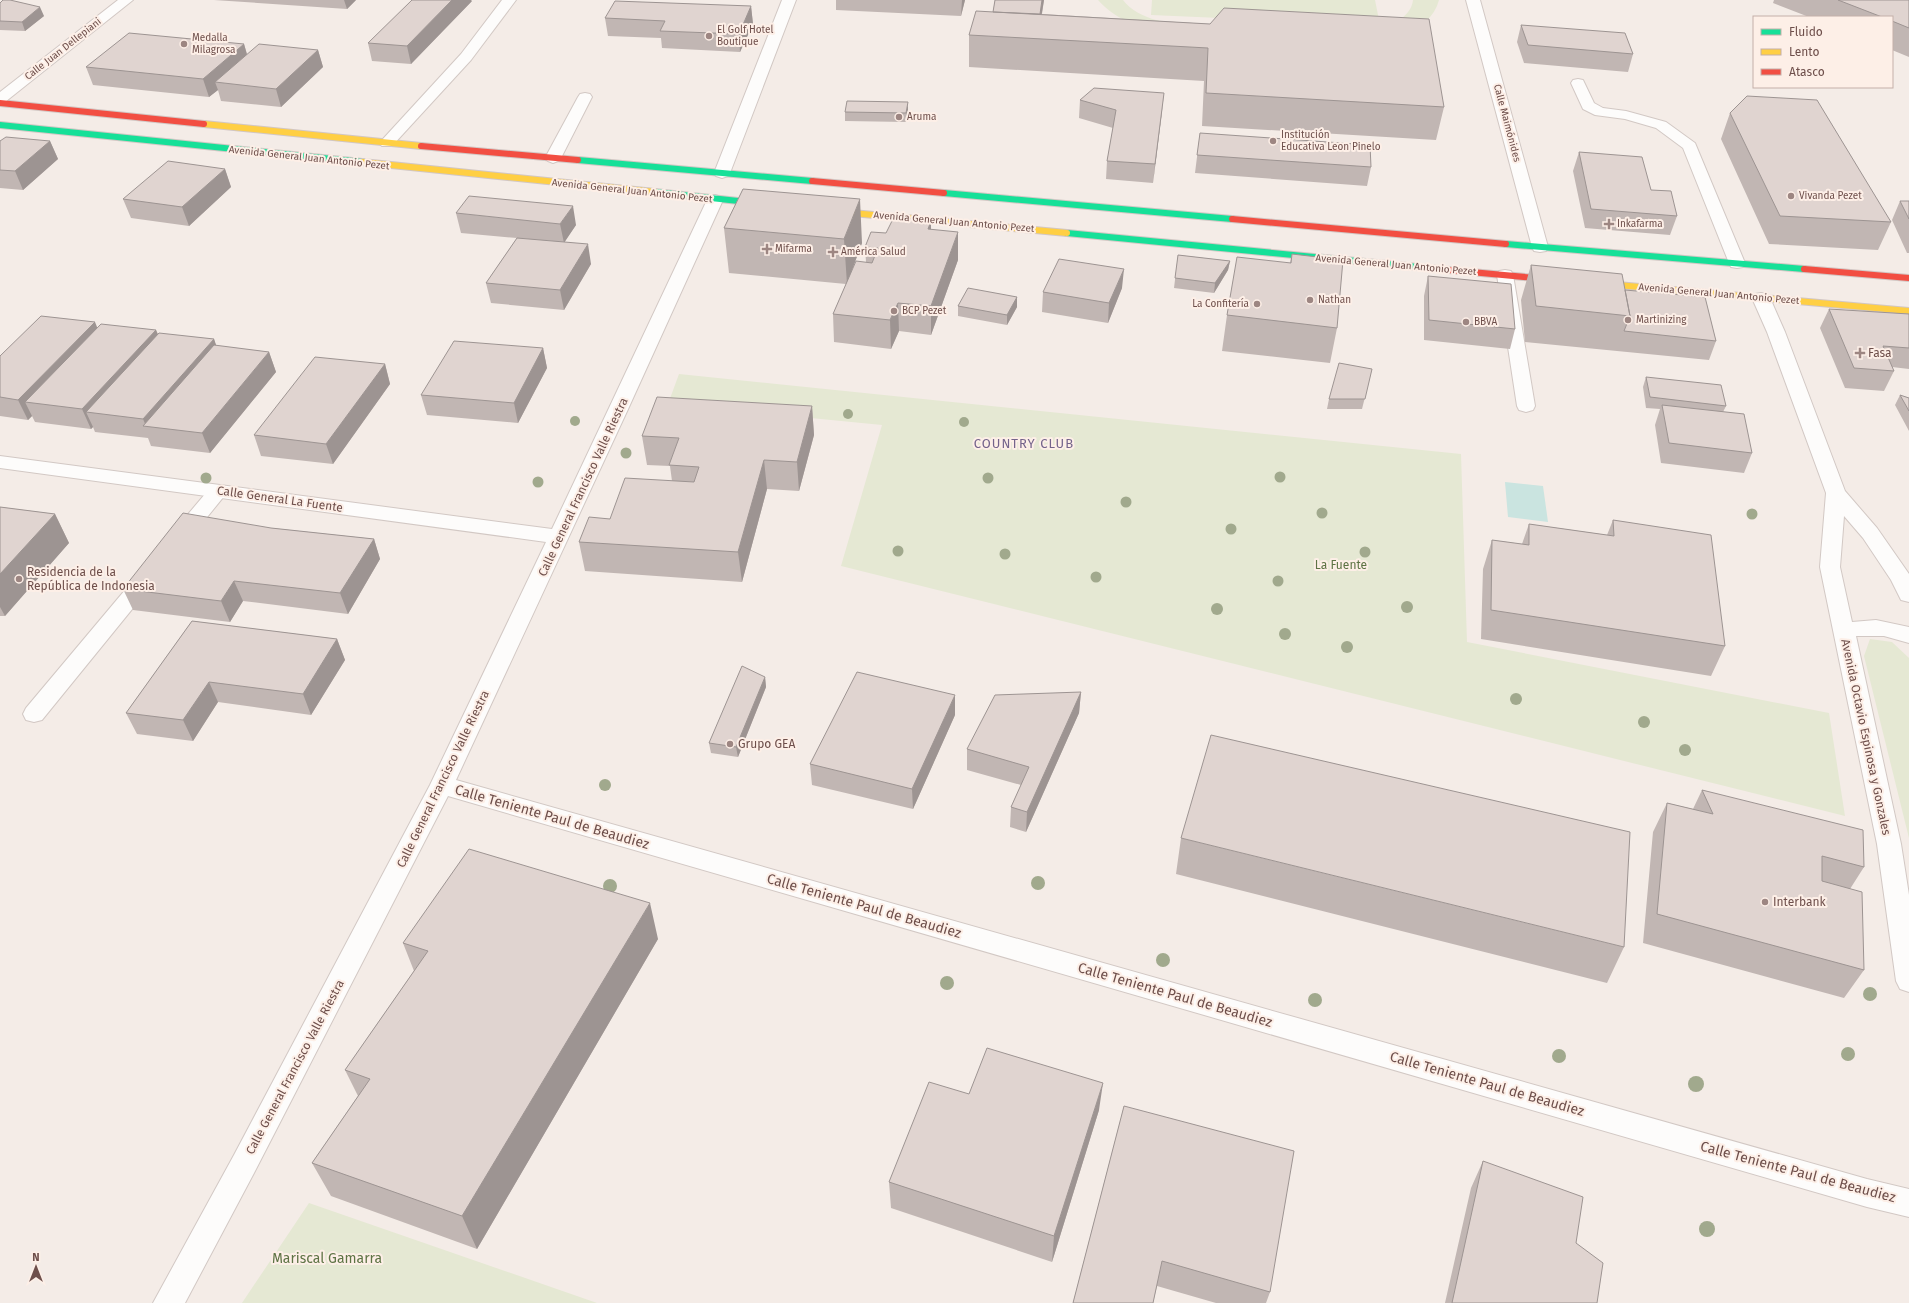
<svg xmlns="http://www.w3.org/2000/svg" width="1909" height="1303" viewBox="0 0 1909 1303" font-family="'Fira Sans',sans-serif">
	<rect width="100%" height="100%" fill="#f4ece7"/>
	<path fill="#e5e8d3" d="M1098,0H1123C1130,10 1145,17 1156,20C1196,30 1239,27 1280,29C1313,30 1348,35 1380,27C1395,24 1411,16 1413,0H1439C1430,35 1383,40 1353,43C1320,42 1288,41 1255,40C1204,38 1135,41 1098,0Z
		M1152,0H1375L1380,25L1151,15Z
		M679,374L1461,454L1467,642L1829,713L1845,816L841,566L882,425L668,404Z
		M1870,639L1892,642L1909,658V838L1864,656Z
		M309,1203L597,1303H242Z"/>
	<path fill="#cae4e0" d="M1505,482L1543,486L1548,522L1508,517Z"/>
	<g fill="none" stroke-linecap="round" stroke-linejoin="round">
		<defs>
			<path id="lane" d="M502,0H516L471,60L392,146H382L379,143L382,140L461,54Z
				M1578,79L1583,80L1594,103L1603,108L1626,111L1666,122L1695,143L1745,263L1743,267L1737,268L1731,267L1729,263L1683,148L1656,128L1625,119L1595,115L1583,109L1571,83L1573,80Z
				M585,93L590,94L592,97L561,158L558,161L553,163L548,161L545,158L578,97L580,94Z
				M1505,270L1511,271L1513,275L1535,406L1533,410L1526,412L1519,410L1517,406L1497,275L1499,271Z
				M218,485L225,487L228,491L225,495L187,542L180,544L173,542L170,537L173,532L211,487Z
				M148,569L155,571L158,576L155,581L42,720L34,722L26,720L23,714L26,708L141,571Z"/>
			<path id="street" d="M118,0H133L5,102L0,103V92Z
				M782,0H796L730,173L728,176L722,178L716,176L714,173Z
				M1466,0H1480L1548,247L1546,251L1540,252L1534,251L1532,247Z
				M715,195L721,197L723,200L629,407L456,780L1867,1179L1909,1189V1217L1867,1207L448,796L254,1173L185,1303H153L234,1155L430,785L546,542L0,468V456L552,529L707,200L709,197Z
				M1761,293L1767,294L1770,298L1785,332L1845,491L1877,528L1909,574V602L1901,600L1891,580L1863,538L1844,516L1840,567L1852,622L1876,620L1909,627V643L1884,636H1856L1901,844L1909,895V992L1900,989L1896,981L1877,844L1820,567L1826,493L1767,332L1752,298L1755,294Z"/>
			<path id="fast" d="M0,125L362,162
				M578,160L812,181
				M655,192L767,204
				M944,193L1232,219
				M1067,233L1428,268
				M1506,244L1804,269"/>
			<path id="slow" d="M204,124L421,146
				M362,162L655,192
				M831,211L1067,233
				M1595,283L1909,311"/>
			<path id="jam" d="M0,103L204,124
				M421,146L578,160
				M812,181L944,193
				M1232,219L1506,244
				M1428,268L1557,280
				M1804,269L1909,278"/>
		</defs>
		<use href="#lane" stroke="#d2c8c4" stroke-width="2"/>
		<use href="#street" stroke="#d2c8c4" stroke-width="2"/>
		<use href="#fast" stroke="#d2c7c4" stroke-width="8"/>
		<use href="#slow" stroke="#d2c7c4" stroke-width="8"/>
		<use href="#jam" stroke="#d2c7c4" stroke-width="8"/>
		<use href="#lane" fill="#fdfcfb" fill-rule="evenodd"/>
		<use href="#street" fill="#fdfcfb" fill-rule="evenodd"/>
		<use href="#fast" stroke="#16e098" stroke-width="6"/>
		<use href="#slow" stroke="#ffcf43" stroke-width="6"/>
		<use href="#jam" stroke="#f24e42" stroke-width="6"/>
	</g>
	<g fill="#a1a98d">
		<circle cx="848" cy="414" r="5"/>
		<circle cx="575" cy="421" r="5"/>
		<circle cx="964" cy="422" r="5"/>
		<circle cx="626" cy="453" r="5.5"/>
		<circle cx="1280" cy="477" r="5.5"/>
		<circle cx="206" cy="478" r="5.5"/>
		<circle cx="988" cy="478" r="5.5"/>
		<circle cx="538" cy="482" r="5.5"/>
		<circle cx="1126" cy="502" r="5.5"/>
		<circle cx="1322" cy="513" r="5.5"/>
		<circle cx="1752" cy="514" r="5.5"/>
		<circle cx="1231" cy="529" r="5.5"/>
		<circle cx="898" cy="551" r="5.5"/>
		<circle cx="1365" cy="552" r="5.5"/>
		<circle cx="1005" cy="554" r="5.5"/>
		<circle cx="1096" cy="577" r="5.5"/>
		<circle cx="1278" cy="581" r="5.5"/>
		<circle cx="1407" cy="607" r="6"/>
		<circle cx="1217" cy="609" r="6"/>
		<circle cx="1285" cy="634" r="6"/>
		<circle cx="1347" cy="647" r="6"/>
		<circle cx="1516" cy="699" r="6"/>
		<circle cx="1644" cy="722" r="6"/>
		<circle cx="1685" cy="750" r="6"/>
		<circle cx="605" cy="785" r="6"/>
		<circle cx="1038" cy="883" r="7"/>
		<circle cx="610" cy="886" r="7"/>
		<circle cx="1163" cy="960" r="7"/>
		<circle cx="947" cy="983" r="7"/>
		<circle cx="1870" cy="994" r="7"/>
		<circle cx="1315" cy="1000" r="7"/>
		<circle cx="1848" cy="1054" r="7"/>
		<circle cx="1559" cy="1056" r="7"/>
		<circle cx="1696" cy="1084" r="8"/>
		<circle cx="1707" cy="1229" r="8"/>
	</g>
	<path fill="#c1b6b3" d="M214,0H356L347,9Z
		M836,0H965L961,16L836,10Z
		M995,0H1044L1042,14L1210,24L1444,107L1436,140L1202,126L1204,81L969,67V35L993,12Z
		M1774,0H1909V57L1892,50V17H1809L1773,3Z
		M472,1L411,64L372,61L368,43Z
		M0,3L44,16L25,31L0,30Z
		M751,6L753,24L740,52L662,48L661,38L608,36L605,18Z
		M1521,25L1633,54L1628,72L1524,63L1517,42Z
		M244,44L247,54L318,50L323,67L281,107L221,101L218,90L209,97L93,85L86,67Z
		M1080,100L1162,111L1153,183L1106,179L1107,161L1113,128L1079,118Z
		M908,111L906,122L845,121V112Z
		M1730,113L1891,222L1878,250L1769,244L1721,139Z
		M1200,133L1371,167L1367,186L1195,173Z
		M0,141H50L58,159L23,190L0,188Z
		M1579,152L1677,216L1670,235L1585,228L1573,171Z
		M225,169L231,187L189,226L131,218L123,199Z
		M743,189L862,243L851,272L866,262L865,247L886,233L931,221V230L958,260L931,335L899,331L891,349L834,342L833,314L846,284L729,273L724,228Z
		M1900,201H1909V253H1907L1892,220Z
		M456,213L576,225L564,242L591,264L564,310L491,303L486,283L517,238L461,233Z
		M1292,254L1337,328L1330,363L1222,351L1227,315L1290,263Z
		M1178,255L1230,261L1228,270L1214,293L1174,288Z
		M1531,265L1625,290L1716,341L1709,360L1525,342L1521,300Z
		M1428,276L1515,329L1510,349L1424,340V296Z
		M1122,288L1108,323L1042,312L1043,292Z
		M1017,297V307L1007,325L958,316V306Z
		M1829,309L1909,314V369L1892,367L1894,371L1884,391L1845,388L1820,328Z
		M97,328L156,330L158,334L214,339L216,346L269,352L276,372L210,453L151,446L148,438L95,432L93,427L91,429L35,422L32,416L28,420L0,416V356Z
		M543,348L547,368L518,423L427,415L421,395Z
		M385,364L390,384L333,464L261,456L254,435Z
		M1372,369L1362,409H1327L1329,399Z
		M1646,377L1726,406L1723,412L1752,453L1744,473L1661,463L1655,425L1660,409L1646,408L1643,387Z
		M1900,395L1909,398V431L1895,405Z
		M812,406L814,435L799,491L767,489L742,582L585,571L579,542L610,519L672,481L670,466L647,465L642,436Z
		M0,507L55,514L69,543L5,616H0Z
		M1613,520L1725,646L1711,676L1481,639L1483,569L1492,540L1522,544L1529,524L1607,535Z
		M271,528L374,539L380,559L348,614L243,601L230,622L133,610L123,589Z
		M192,621L337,639L345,660L311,715L218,702L193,741L137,734L126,713Z
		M765,677L766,687L738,757L711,753L709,743Z
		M1081,692L1079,713L1026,832L1010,827L1011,807L1021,785L967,770V749Z
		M955,715L913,809L812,785L810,764Z
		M1702,790L1864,867L1850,889L1864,970L1844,998L1643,943L1653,832L1667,803L1693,809Z
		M1181,838L1624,947L1607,983L1176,874Z
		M658,939L477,1249L331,1196L312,1163L358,1096L345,1070L414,971L403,943Z
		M969,1094L1099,1110L1052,1262L891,1208L889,1182Z
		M1124,1106L1270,1292L1266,1303H1216L1157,1286L1153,1303H1073Z
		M1483,1161L1576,1243L1597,1303H1445L1471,1188Z"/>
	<path fill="#9d9492" d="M344,0H356L347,9Z
		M452,0H471L472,1L411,64L407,46Z
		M962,0H965L961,16Z
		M1042,0H1044L1038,36L1039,18Z
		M751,6L753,24L740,52L739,34Z
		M40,7L44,16L25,31L22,22Z
		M244,44L249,62L215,82L218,90L209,97L203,79Z
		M318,50L323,67L281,107L276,89Z
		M1164,93L1162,111L1153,183L1155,164Z
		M908,102V111L906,122V113Z
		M50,141L58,159L23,190L15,171Z
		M225,169L231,187L189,226L182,207Z
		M860,199L862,243L847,284L844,239Z
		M573,206L576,225L564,243L560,224Z
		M931,221V249L928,229Z
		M958,232V260L931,335V306Z
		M588,244L591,264L564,310L560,290Z
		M1230,261L1228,270L1214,293L1215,283Z
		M1124,269L1122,288L1108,323L1109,303Z
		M1017,297V307L1007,325V315Z
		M898,303L899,331L891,349L890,320Z
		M95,322L103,342L25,402L32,416L28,420L18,400Z
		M156,330L164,350L86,412L93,427L91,429L82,409Z
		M214,339L221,359L146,426L143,419Z
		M543,348L547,368L518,423L514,403Z
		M269,352L276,372L210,453L202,433Z
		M385,364L390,384L333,464L326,444Z
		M812,406L814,435L799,491L797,462Z
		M764,460L767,489L742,582L738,552Z
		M55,514L69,543L5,616L0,607V574Z
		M374,539L380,559L348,614L340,593Z
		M234,581L243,601L230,622L221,601Z
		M337,639L345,660L311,715L303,694Z
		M765,677L766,687L738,757L736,747Z
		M209,682L218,702L193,741L183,720Z
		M1081,692L1079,713L1026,832L1027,812Z
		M955,695V715L913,809L912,789Z
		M650,903L658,939L477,1249L462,1216Z
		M1103,1083L1099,1110L1052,1262L1054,1236Z"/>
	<path fill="#e0d4d0" stroke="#9d9492" d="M3,0H10L40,7L22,22L0,21V3Z
		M412,0H452L407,46L368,43Z
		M995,0H1042L1040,14L993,12Z
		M1838,0H1909V28L1892,21V17H1882Z
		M615,1L751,6L739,34L660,31L665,21L605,18Z
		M1224,8L1429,19L1444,107L1206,93L1208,48L969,35L976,11L1210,24Z
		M1521,25L1625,33L1633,54L1528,45Z
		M129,33L244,44L203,79L86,67Z
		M259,44L318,50L276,89L215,82Z
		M1094,88L1164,93L1155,164L1107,161L1116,110L1080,100Z
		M1747,96L1817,100L1891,222L1780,216L1730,113Z
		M847,101L908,102L906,113L845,112Z
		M1200,133L1370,145L1371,167L1197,155Z
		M6,137L50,141L15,171L0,170V141Z
		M1579,152L1642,157L1651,190L1671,191L1677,216L1591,209Z
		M168,161L225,169L182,207L123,199Z
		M743,189L860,199L844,239L724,228Z
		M469,196L573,206L560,224L456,213Z
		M1900,201H1909V219Z
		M894,217L931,221L928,229L958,232L931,306L898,303L890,320L833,314L856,261L872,263L878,248L865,247L871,232L886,233Z
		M517,238L588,244L560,290L486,283Z
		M1292,254L1343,260L1337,328L1227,315L1237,257L1291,263Z
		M1178,255L1230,261L1215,283L1175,278Z
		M1059,259L1124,269L1109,303L1043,292Z
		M1531,265L1622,274L1630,316L1536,306Z
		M1428,276L1511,284L1515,329L1429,320Z
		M968,288L1017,297L1007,315L958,306Z
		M1625,290L1705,297L1716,341L1624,331L1630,316Z
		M1829,309L1909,314V348L1883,346L1894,371L1854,368Z
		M41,316L95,322L18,400L0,397V356Z
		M101,324L156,330L82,409L25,402Z
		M159,333L214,339L143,419L86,412Z
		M454,341L543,348L514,403L421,395Z
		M214,345L269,352L202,433L143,426Z
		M315,357L385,364L326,444L254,435Z
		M1339,363L1372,369L1365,399H1329Z
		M1646,377L1721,385L1726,406L1650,397Z
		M1900,395L1909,398V411Z
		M657,397L812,406L797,462L764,460L738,552L579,542L589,517L610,519L625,478L694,482L699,467L669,465L679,438L642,436Z
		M1662,405L1744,414L1752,453L1669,443Z
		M0,507L55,514L0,574Z
		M183,513L271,528L374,539L340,593L234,581L221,601L123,589Z
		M1613,520L1711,535L1725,646L1491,610L1492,540L1529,545V524L1614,536Z
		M192,621L337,639L303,694L209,682L183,720L126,713Z
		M742,666L765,677L736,747L709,743Z
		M857,672L955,695L912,789L810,764Z
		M1081,692L1027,812L1011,807L1029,767L967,749L995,695Z
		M1211,735L1630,832L1624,947L1181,838Z
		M1702,790L1863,830L1864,867L1822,856V881L1862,892L1864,970L1657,914L1667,803L1713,814Z
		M469,849L650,903L462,1216L312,1163L370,1079L345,1070L428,951L403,943Z
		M987,1048L1103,1083L1054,1236L889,1182L929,1082L969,1094Z
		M1124,1106L1294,1151L1270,1292L1162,1261L1153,1303H1073Z
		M1483,1161L1583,1197L1576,1243L1603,1263L1597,1303H1452Z"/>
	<g fill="#9d8682" stroke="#fdefe7" stroke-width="1.5">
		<circle cx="709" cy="36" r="4"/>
		<circle cx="184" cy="44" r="4"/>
		<circle cx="899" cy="117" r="4"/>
		<circle cx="1273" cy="141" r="4"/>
		<circle cx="1791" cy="196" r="4"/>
		<path d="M1607 218h4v4h4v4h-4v4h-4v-4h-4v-4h4z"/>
		<path d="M765 243h4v4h4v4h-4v4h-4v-4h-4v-4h4z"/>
		<path d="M831 246h4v4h4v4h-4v4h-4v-4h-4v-4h4z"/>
		<circle cx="1310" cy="300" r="4"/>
		<circle cx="1257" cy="304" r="4"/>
		<circle cx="894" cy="311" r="4"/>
		<circle cx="1628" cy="320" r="4"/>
		<circle cx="1466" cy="322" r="4"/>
		<path d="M1858 347h4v4h4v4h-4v4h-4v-4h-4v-4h4z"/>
		<circle cx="19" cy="579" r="4"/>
		<circle cx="730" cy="744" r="4"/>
		<circle cx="1765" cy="902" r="4"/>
	</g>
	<g text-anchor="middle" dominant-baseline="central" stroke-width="4" stroke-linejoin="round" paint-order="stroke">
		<g font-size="10" fill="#6e4f4b" stroke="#fdefe7" text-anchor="start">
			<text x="717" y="30">El Golf Hotel<tspan x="717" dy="12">Boutique</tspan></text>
			<text x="192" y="38">Medalla<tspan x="192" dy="12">Milagrosa</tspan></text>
			<text x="907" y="117">Aruma</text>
			<text x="1281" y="135">Institución<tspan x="1281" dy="12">Educativa Leon Pinelo</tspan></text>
			<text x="1799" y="196">Vivanda Pezet</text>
			<text x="1617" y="224">Inkafarma</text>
			<text x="775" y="249">Mifarma</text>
			<text x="841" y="252">América Salud</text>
			<text x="1318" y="300">Nathan</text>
			<text x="1249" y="304" text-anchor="end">La Confitería</text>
			<text x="902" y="311">BCP Pezet</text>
			<text x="1636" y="320">Martinizing</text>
			<text x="1474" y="322">BBVA</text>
		</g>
		<g font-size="10" fill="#6e4f4b" stroke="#fdefe7">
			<text transform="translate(63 49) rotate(-38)">Calle Juan Dellepiani</text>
			<text transform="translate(1507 123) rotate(75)">Calle Maimónides</text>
			<text transform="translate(309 158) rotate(6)">Avenida General Juan Antonio Pezet</text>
			<text transform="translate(632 191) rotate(6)">Avenida General Juan Antonio Pezet</text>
			<text transform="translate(954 222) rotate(5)">Avenida General Juan Antonio Pezet</text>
			<text transform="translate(1396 265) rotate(5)">Avenida General Juan Antonio Pezet</text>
			<text transform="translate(1719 294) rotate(5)">Avenida General Juan Antonio Pezet</text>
		</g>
		<g font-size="12" fill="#6e4f4b" stroke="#fdefe7" text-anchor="start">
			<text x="1868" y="353">Fasa</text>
			<text x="27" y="572">Residencia de la<tspan x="27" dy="14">República de Indonesia</tspan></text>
			<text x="738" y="744">Grupo GEA</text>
			<text x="1773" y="902">Interbank</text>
		</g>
		<g font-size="12" fill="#6e4f4b" stroke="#fdefe7">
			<text transform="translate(583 487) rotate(-65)">Calle General Francisco Valle Riestra</text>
			<text transform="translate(280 499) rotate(8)">Calle General La Fuente</text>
			<text transform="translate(1866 737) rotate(78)">Avenida Octavio Espinosa y Gonzales</text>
			<text transform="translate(443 779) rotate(-64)">Calle General Francisco Valle Riestra</text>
			<text transform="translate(295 1067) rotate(-62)">Calle General Francisco Valle Riestra</text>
		</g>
		<g font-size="12" fill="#5d7344" stroke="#fdefe7">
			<text x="1341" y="565">La Fuente</text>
		</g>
		<g font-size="13" letter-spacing="1" fill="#74638b" stroke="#fdefe7">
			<text x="1024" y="443">COUNTRY CLUB</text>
		</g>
		<g font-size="14" fill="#6e4f4b" stroke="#fdefe7">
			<text transform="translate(552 817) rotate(16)">Calle Teniente Paul de Beaudiez</text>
			<text transform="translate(864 906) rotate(16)">Calle Teniente Paul de Beaudiez</text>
			<text transform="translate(1175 995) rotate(16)">Calle Teniente Paul de Beaudiez</text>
			<text transform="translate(1487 1084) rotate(16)">Calle Teniente Paul de Beaudiez</text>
			<text transform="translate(1798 1172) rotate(15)">Calle Teniente Paul de Beaudiez</text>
		</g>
		<g font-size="14" fill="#5d7344" stroke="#fdefe7">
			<text x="327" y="1258">Mariscal Gamarra</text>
		</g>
	</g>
	<rect x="1753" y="16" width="140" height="72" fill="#fdefe7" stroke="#c4afa9"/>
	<rect x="1761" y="29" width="20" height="6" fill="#16e098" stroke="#c4afa9"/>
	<text x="1789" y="36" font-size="12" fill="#6e4f4b">Fluido</text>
	<rect x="1761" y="49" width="20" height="6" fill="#ffcf43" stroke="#c4afa9"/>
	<text x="1789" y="56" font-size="12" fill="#6e4f4b">Lento</text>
	<rect x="1761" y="69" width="20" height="6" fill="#f24e42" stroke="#c4afa9"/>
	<text x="1789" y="76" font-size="12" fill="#6e4f4b">Atasco</text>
	<g transform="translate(36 1267)" stroke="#fdefe7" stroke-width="3" paint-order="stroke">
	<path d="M0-3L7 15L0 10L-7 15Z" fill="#6e4f4b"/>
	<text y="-6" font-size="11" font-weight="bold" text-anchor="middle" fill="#6e4f4b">N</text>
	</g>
</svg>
